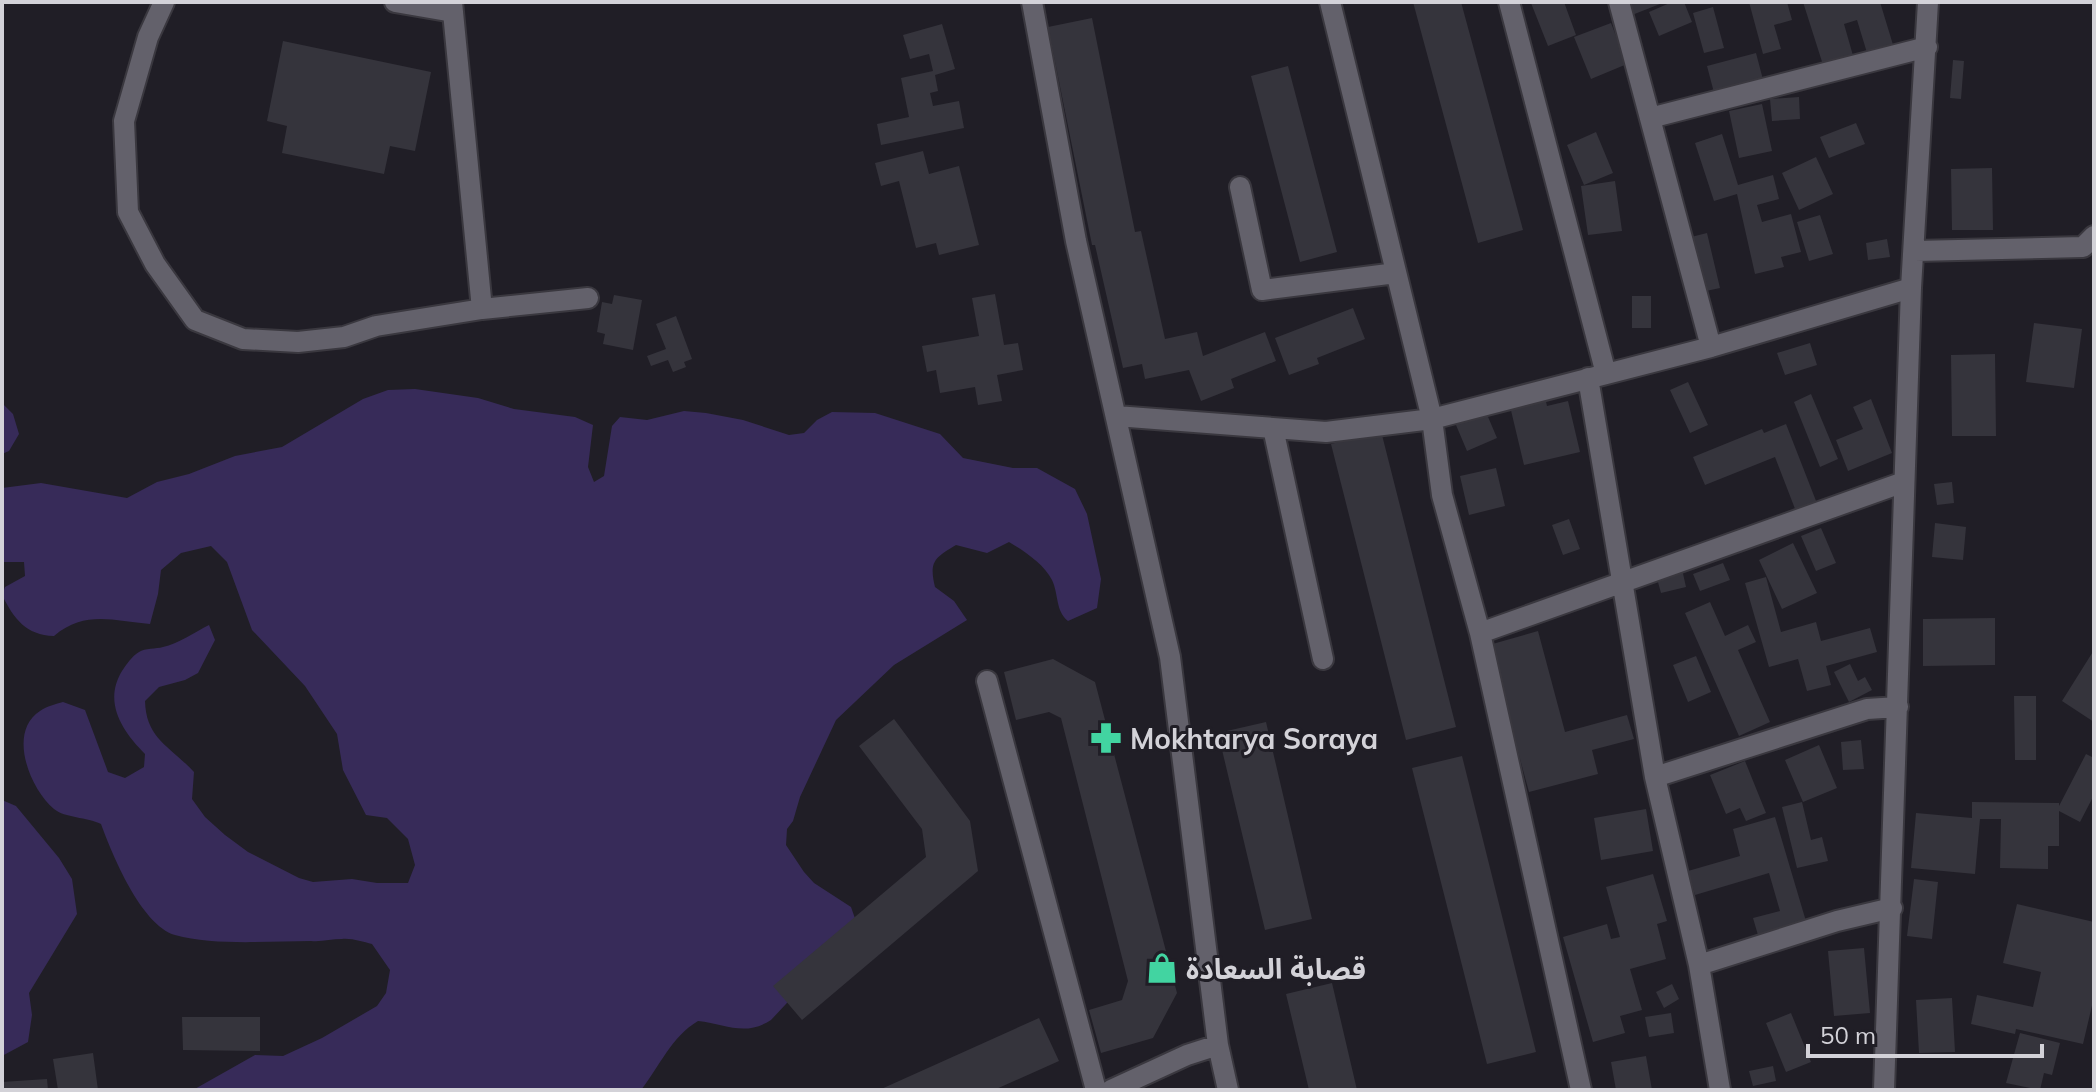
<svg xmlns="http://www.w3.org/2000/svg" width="2096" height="1092" viewBox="0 0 2096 1092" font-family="Mulish,'Noto Sans Arabic',sans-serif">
	<rect width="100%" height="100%" fill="#201e26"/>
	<path fill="#372b59" d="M415,389L478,398L514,409L575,417L593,425L588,467L594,482L604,476L612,426L620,417L647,420L684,411L706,413L743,420L789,435L804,433L817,420L832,412L875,413L940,434L963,458L1013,468H1037L1075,489L1087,514L1101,579L1097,608L1068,621C1055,610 1059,595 1052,580C1044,564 1024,551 1009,542L987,553L956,545C934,558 929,562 935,587L954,601L967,620L894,665L836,720L800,797L793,821L787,829L786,845L804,872L814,883L851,907L858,927L771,1020C745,1037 726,1024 698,1021C671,1037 660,1066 641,1090H193L255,1055L283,1056L322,1038L377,1006L386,993L390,970L372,944C363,942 352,938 342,939C331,939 322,942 311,941C270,941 214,946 175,935C141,925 112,854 101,824C87,817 65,818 54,809C30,789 7,732 40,711C47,706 56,704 63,702L85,710L108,772L125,778L144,767L145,754C122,731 103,702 122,671C126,665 132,656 139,652C145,648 156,649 163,647C178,644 195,632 209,625L215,640L198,673L185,680L159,687L145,701C146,739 170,746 194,772L192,799L205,817L225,835L248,852L299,878L313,882L352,879L377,883H408L415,865L408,839L387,818L366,815L343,770L337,734L305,686L252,630L227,562L211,546L181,553L161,570L158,594L150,624C113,621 85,610 54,636C26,635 14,619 2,595L5,587L25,576L24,562H2V488L41,483L127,498L157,482L189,474L235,456L282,447L363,399L388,390Z
		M2,403L13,414L19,434L9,451L2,454Z
		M2,800L16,806L59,858L72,879L77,914L29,993L32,1015L28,1042L2,1056Z"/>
	<path fill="#35343c" d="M1413,2H1461L1523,230L1478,243Z
		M1535,2H1564L1576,35L1548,46L1531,3Z
		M1627,2H1665L1632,15Z
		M1672,2H1684L1692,22L1659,36L1649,12Z
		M1749,2H1787L1792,20L1774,25L1781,49L1763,54Z
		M1803,2H1880L1894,48L1868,56L1857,20L1844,24L1854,59L1824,68Z
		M1713,7L1724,48L1704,53L1693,13Z
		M1092,18L1135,232L1141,231L1165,339L1197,332L1203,356L1265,332L1276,361L1231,379L1234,388L1201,401L1189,370L1145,379L1142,364L1123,368L1095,245H1092L1048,27Z
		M1611,23L1627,64L1591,79L1574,37Z
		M942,24L955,69L935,75L938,91L930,93L933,106L959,101L964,128L881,145L877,124L909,117L901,78L933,71L929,54L910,59L903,35Z
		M283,41L431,72L415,151L390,146L384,174L282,153L287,126L267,121Z
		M1756,53L1766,91L1717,104L1707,66Z
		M1953,60L1964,61L1961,99L1950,98Z
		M1288,66L1337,252L1300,262L1251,76Z
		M1799,97L1800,119L1772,121L1770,99Z
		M1762,104L1772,151L1739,158L1729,111Z
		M1856,123L1865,144L1829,158L1820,137Z
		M1596,132L1613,173L1584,185L1567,145Z
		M1722,134L1738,185L1773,175L1779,199L1757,205L1762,222L1791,214L1801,252L1781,257L1784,267L1755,274L1737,194L1714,201L1695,143Z
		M923,151L929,174L959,166L979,245L939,255L936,243L916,248L899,181L881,186L875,163Z
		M1816,157L1833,194L1799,210L1782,173Z
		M1992,168L1993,230H1952L1951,169Z
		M1615,181L1622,231L1588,235L1581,186Z
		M1820,215L1833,254L1809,261L1797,222Z
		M1707,233L1720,288L1692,294L1679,240Z
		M1887,239L1890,257L1868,260L1866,243Z
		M995,294L1004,345L1018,343L1023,370L997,375L1002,401L978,405L975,387L940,393L936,370L927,372L922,346L979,336L972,298Z
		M614,295L642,300L633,350L603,344L605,334L597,332L602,302L612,304Z
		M1632,296H1651V328H1632Z
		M1353,308L1365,339L1317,358L1319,364L1289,375L1275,338Z
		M676,316L692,359L684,362L686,367L673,372L668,360L651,366L647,356L666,349L656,324Z
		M2034,323L2082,329L2074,388L2026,382Z
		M1810,343L1817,365L1785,375L1777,353Z
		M1995,354L1996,436H1952L1951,355Z
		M1688,382L1708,425L1690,433L1670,390Z
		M1544,393L1547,406L1568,401L1580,452L1524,465L1509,402Z
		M1811,394L1838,459L1820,467L1794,402Z
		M1871,399L1892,453L1848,471L1836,440L1863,429L1853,407Z
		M1483,405L1497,438L1467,451L1453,418Z
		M1786,424L1818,506L1797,514L1775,457L1705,485L1693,457L1762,429L1764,433Z
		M1381,431L1456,727L1406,740L1331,444Z
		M1496,468L1505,506L1469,515L1460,476Z
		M1952,482L1954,503L1937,505L1934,484Z
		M1569,519L1580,549L1563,555L1552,525Z
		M1935,523L1966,527L1963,560L1932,557Z
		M1821,528L1836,563L1816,571L1801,536Z
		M1793,543L1817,593L1782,609L1759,560Z
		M1723,563L1730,580L1700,591L1693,574Z
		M1682,569L1686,587L1661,593L1656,575Z
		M1766,577L1781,632L1816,622L1821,641L1870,628L1877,652L1826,666L1831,685L1807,691L1798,659L1769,667L1745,583Z
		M1710,602L1725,636L1748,625L1756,642L1738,650L1770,722L1739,736L1685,613Z
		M1995,618V665L1923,666V619Z
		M1538,631L1565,732L1627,715L1634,739L1592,750L1598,774L1529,792L1489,645Z
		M2094,650V722L2062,701Z
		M1696,656L1711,692L1688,702L1673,665Z
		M1053,659L1095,682L1177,993L1153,1038L1101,1053L1089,1010L1122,1000L1128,981L1061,718L1049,712L1016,720L1004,672Z
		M1850,664L1858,681L1865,677L1872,690L1849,702L1834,672Z
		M2014,696H2036V760H2015Z
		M894,719L970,821L978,871L802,1020L773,986L926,857L922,829L859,746Z
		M1266,722L1312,919L1265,930L1218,733Z
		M1861,740L1864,769L1843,770L1841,742Z
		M1819,745L1837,788L1803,802L1785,760Z
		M2086,754L2094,758V795L2080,822L2059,811V846H2048V869L2000,868L2001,819H1980L1975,874L1911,868L1916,813L1972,818V802L2059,803V806Z
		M1462,756L1536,1052L1487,1064L1412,768Z
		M1745,761L1766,813L1746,821L1740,808L1726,814L1710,775Z
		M1802,802L1811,840L1822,837L1828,861L1797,868L1782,807Z
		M1646,809L1653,851L1601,860L1594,818Z
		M1775,817L1808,928L1760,942L1753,918L1780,911L1769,873L1695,895L1688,871L1740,856L1733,829Z
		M1653,874L1667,921L1657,924L1666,959L1630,969L1642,1010L1620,1016L1625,1033L1593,1042L1563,937L1607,924L1611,939L1620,937L1606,887Z
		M1914,879L1938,882L1932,939L1907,936Z
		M2017,904L2094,922V997L2083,1044L2016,1029L2015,1034L1971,1024L1977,995L2033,1007L2041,972L2003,963Z
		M1864,948L1870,1013L1834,1016L1828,951Z
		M1332,983L1357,1090H1309L1286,994Z
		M1672,984L1679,999L1664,1008L1656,992Z
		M1952,998L1955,1052L1919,1053L1916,1000Z
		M1671,1013L1674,1033L1649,1037L1645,1017Z
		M1791,1013L1811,1062L1786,1072L1766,1023Z
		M182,1017H260V1051L183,1050Z
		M1039,1018L1059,1061L994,1090H879Z
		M2020,1033L2060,1043L2052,1075L2044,1073L2040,1090L2006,1083Z
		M93,1053L98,1090H58L53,1059Z
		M1646,1056L1652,1090H1616L1611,1062Z
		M1773,1066L1776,1081L1753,1086L1749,1071Z
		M47,1079L48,1090H2V1082Z"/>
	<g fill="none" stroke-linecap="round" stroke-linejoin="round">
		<defs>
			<path id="minor" d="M164,2L148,37L124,121L128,212L155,264L195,320L243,339L298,342L344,337L376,326L482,309
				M395,2L453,12
				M452,2L482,309L588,298
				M1032,2L1076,241L1170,657L1218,1045L1228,1090
				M1330,2L1432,419L1442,495L1480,633L1581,1090
				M1509,2L1606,374
				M1619,2L1711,347
				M1650,118L1927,47
				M1240,187L1262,290L1396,273
				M1915,251L2083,247L2094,236
				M1588,378L1655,777L1699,965L1720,1090
				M1116,416L1326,432L1432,419L1711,347L1911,288
				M1273,428L1323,659
				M1480,633L1904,482
				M987,681L1096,1090
				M1655,777L1867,709L1898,707
				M1699,965L1837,921L1892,908
				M1111,1090L1187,1055L1218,1045
				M1884,1090L1911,288L1928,2"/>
		</defs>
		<use href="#minor" stroke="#3a383f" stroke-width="24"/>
		<use href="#minor" stroke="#63616b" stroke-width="20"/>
	</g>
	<defs>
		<symbol id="pharmacy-bare" viewBox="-9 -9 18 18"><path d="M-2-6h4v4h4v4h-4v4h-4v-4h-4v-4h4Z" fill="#42d4a1" stroke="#201e26" stroke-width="2.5" paint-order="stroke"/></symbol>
		<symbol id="shop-bare" viewBox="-9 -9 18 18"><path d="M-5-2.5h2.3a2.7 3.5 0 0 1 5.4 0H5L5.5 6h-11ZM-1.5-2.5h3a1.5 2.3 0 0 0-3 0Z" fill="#42d4a1" stroke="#201e26" stroke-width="2.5" paint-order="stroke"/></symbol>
	</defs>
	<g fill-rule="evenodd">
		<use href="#pharmacy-bare" x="1084" y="716" width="44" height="44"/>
		<use href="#shop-bare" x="1140" y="946" width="44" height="44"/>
	</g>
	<g text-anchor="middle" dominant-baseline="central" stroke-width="6" stroke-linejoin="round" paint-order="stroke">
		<g font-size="28" font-weight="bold" fill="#d3d2d8" stroke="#201e26" text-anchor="start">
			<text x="1130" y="738">Mokhtarya Soraya</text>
			<text x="1186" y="968">قصابة السعادة</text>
		</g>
	</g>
	<rect width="2096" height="1092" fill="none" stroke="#d3d2d8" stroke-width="8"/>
	<path d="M1808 1044v12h234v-12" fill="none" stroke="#d3d2d8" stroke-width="4"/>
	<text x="1820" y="1044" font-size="24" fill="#d3d2d8" stroke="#201e26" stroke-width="6" paint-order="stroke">50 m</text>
</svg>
